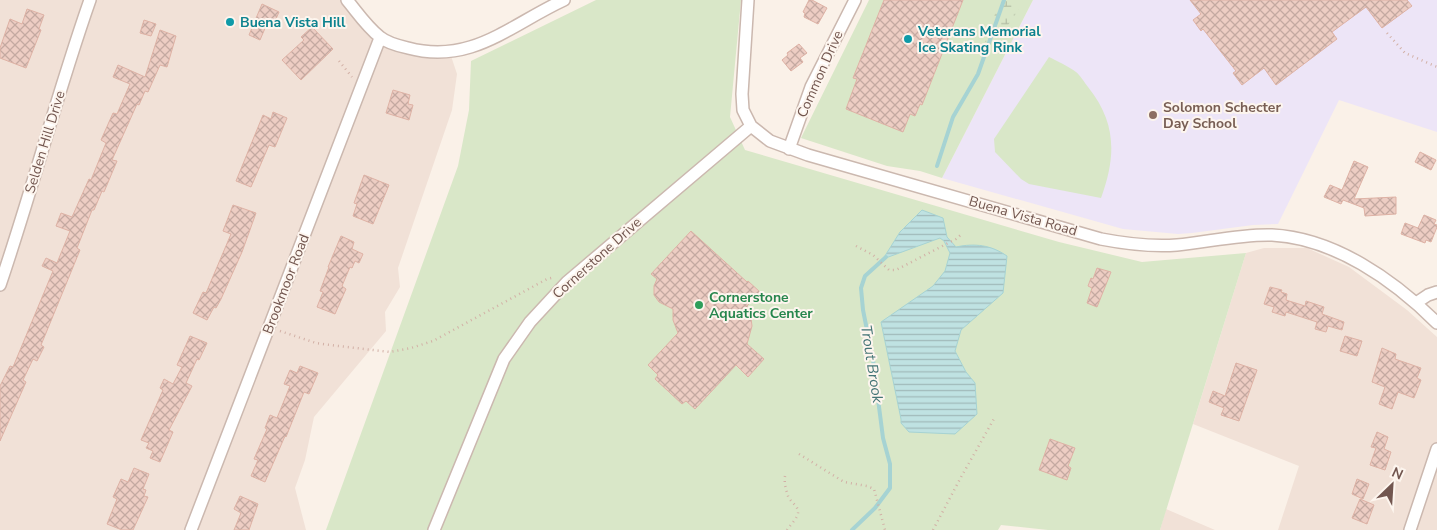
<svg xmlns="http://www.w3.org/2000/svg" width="1437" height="530" viewBox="0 0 1437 530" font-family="'Nunito Sans',sans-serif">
	<defs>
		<pattern id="wetland-marsh" width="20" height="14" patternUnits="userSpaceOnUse" patternTransform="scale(1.25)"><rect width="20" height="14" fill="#d9e7c8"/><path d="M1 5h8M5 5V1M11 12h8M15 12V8" fill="none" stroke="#b4bea5"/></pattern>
		<pattern id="water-rules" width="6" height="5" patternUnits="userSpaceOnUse" patternTransform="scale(1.25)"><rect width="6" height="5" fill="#bfe2e2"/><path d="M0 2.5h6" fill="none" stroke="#a0baba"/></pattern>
		<pattern id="building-cross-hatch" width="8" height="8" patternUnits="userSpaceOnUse" patternTransform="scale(1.25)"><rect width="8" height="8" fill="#edcdc3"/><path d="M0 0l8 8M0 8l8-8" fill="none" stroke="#c4a9a1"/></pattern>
	</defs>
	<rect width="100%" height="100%" fill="#faf1e8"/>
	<path fill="#f1e1d7" d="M0,0H347L380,38L450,53L457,74L452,110L398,268L400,287L385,312L386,331L314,417L305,460L295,488L306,530H0Z
		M1264,248H1307L1349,267L1407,310L1437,337V530H1278L1299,466L1193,424L1246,253Z
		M1166,509L1215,530H1160Z"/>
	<path fill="#ede5f7" d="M1033,0H1437V132L1339,100L1278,224L1253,225L1192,233L1178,234L1123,229L942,178Z"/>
	<path fill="#d9e7c8" d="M596,0H741L730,117L745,150L1059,242L1142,262L1246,253L1160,530H1048L1001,525L998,530H326L458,166L469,110L471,61Z
		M869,0H1033L942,178L920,171L887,166L801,138Z
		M1049,57C1057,61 1068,66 1076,72C1080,75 1084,82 1088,87C1117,123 1116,157 1101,198L1029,184L1021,179L995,152L994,139Z"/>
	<path fill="url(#wetland-marsh)" d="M1000,0H1023L1017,12L995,44L983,48Z"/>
	<path fill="url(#water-rules)" stroke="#a6d3d3" d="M922,210L943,218L947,237L956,247C975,243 991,245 1007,256L1003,293L961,330L955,351L966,372L975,383L977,414L955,434L909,432L901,423V419L881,322L933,286L945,271L950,253L944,241L940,238L883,259L900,232Z"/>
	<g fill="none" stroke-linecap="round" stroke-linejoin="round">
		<path stroke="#a6d3d3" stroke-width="4" d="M937,166L953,117L978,74L1004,0
			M852,530L875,508L890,488V464L883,438L873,360L863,310L861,288L865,276L886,257"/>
	</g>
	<path fill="url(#building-cross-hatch)" stroke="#deb2a5" d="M809,0H812L827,8L818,24L804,17L805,13L803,12Z
		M884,0H963L922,105L920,104L915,116L910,114L903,132L846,109L857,79L853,78Z
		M1190,0H1407L1412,6L1382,28L1366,7L1332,32L1337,39L1276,85L1264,68L1242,85L1233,73L1236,71L1203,29L1201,31L1193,20L1201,14Z
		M262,4L279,12L272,28L266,26L260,40L249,35Z
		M27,9L44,15L39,29L41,30L26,68L0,58V48L10,19L22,24Z
		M144,20L156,24L151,36L140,33Z
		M312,27L333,49L301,80L282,60L304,40L301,37Z
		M160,30L176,36L167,67L160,65L148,92L145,91L139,105L137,104L112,160L117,161L104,192L102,191L94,210H92L77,248L80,250L46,333L41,345L44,347L37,361L33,359L23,380L26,382L0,441V386L10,366L13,367L53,271L42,266L46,258L57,263L70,231L56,226L61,213L72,217L89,179L91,180L106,143L101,140L113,113L117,114L130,84L113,77L118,65L145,77Z
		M799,44L807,53L800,58L803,62L791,71L782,60L788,55L787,53Z
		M393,90L410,95L408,104L413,105L409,120L386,113Z
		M273,112L287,118L275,147L269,145L251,187L236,181L263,115L271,119Z
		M1420,152L1436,160L1431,170L1415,162Z
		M1354,161L1368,167L1354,199L1396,197V214L1365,216L1364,208L1343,200L1341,204L1324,197L1330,185L1342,190Z
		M364,175L389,185L373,224L353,216L357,204L354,203Z
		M233,205L256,213L242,252L221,299L216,308L214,307L207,320L193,313L203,292L206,293L231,234L223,231Z
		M1424,215L1436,220L1434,224L1437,225V227L1431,242L1426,240L1425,243L1401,234L1405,223L1418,228Z
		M691,231L747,282L748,281L760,292L747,306L751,318L752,326L747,344L764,359L748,377L736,365L695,409L686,401L682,404L655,379L658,375L648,365L678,333L673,320V309L659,302L654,295V286L657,279L651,274Z
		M341,236L354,242L352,249L363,254L359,263L355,261L352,268L350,267L342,286L346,289L335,314L317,307L323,292L320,291L329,267H328Z
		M1097,268L1111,272L1097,307L1087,303L1092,288L1088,286L1091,278L1093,279Z
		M1270,287L1282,290L1281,292L1287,294L1286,300L1305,306L1306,301L1324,307L1322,314L1344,322L1342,330L1328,326L1326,332L1315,329L1317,322L1286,312L1285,316L1272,312L1274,307L1264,304Z
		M190,336L207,343L199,360L197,359L186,383L192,386L169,430L173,432L160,462L150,458L153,451L146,448L149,443L141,440L163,390L160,388L164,379L173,384L182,367L177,365Z
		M1345,336L1362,341L1357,356L1340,351Z
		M1382,348L1396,354L1395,359L1421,368L1417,378L1421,380L1414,398L1398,392L1392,409L1379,404L1385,387L1372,382Z
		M1236,363L1257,370L1239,421L1221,415L1224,408L1209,402L1213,391L1225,396Z
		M300,366L318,373L309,394L304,392L286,437L285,436L265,482L251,476L258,460L254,459L267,429L265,428L270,415L277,418L290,386L284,384L290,370L297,373Z
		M1377,432L1388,437L1384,449L1391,452L1385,470L1370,465L1376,448L1371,447Z
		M1050,439L1075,448L1068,466L1071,468L1067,480L1039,470Z
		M134,468L149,474L143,489L146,490L144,496L148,497L133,530H122L107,524L117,499L113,497L121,479L128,482Z
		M1357,479L1369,484L1363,499L1352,494Z
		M240,496L258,504L249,530H234L241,513L234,509Z
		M1360,499L1374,505L1367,524L1352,518Z"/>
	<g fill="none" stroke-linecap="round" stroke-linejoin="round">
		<defs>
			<path id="street" d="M347,0C357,12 367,27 380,37C387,43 399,46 408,48C471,65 510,25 564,0
				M748,0L742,94L743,110L751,126L770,141L808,155L1101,239C1127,244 1151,247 1177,245C1208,242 1240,234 1272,235C1334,238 1394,280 1437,323
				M789,149L811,87L855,0
				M0,285C32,191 57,94 90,0
				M1416,303L1428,295L1437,292
				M191,530L380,38
				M434,530L504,359L530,322L567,282L751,126
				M1410,530L1437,449"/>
		</defs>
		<use href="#street" stroke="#cbb8af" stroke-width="14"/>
		<path stroke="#d2b0a6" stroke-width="2.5" stroke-dasharray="1 4" stroke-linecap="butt" d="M1387,33L1405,53L1437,67
			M339,61L352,77
			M856,246L873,255L889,270H896L956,239L963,233
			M280,331L316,343L330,345L390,352L411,348L433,341L547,279L555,277
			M799,454L844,482L867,486L874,489L885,530
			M785,476C784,483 786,490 788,496C790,502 799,506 798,513C797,519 790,525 787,530
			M933,530L960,479L995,417"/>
		<use href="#street" stroke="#fff" stroke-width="11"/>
	</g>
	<g fill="#0f9aa8" stroke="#fdf5ee" stroke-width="2">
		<circle cx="230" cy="22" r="5"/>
		<circle cx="908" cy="39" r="5"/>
	</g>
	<circle fill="#8d6e63" stroke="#fdf5ee" stroke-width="2" cx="1153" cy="115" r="5"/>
	<circle fill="#2e9e5b" stroke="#fdf5ee" stroke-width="2" cx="699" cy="305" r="5"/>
	<g text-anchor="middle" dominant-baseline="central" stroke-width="4" stroke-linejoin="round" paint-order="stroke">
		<g font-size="14" font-weight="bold" fill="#0d838f" stroke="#fdf5ee" text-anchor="start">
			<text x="240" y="22">Buena Vista Hill</text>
			<text x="918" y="31">Veterans Memorial<tspan x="918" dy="16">Ice Skating Rink</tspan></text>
		</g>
		<g font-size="14" fill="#72564f" stroke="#fdf5ee">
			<text transform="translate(820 74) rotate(-66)">Common Drive</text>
			<text transform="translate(45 142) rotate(-73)">Selden Hill Drive</text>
			<text transform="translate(1023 216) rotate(16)">Buena Vista Road</text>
			<text transform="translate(597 258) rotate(-42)">Cornerstone Drive</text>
			<text transform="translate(286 284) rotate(-69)">Brookmoor Road</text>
		</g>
		<g font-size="14" font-weight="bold" fill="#785e54" stroke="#fdf5ee" text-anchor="start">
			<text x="1163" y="107">Solomon Schecter<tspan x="1163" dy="16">Day School</tspan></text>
		</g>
		<g font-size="14" font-weight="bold" fill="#27864d" stroke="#fdf5ee" text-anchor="start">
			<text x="709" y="297">Cornerstone<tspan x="709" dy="16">Aquatics Center</tspan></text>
		</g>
		<g font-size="15" font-style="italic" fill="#447576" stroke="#fdf5ee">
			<text transform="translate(872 364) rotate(81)">Trout Brook</text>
		</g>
	</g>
	<g transform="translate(1392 485) rotate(25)" stroke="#fdf5ee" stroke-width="4" paint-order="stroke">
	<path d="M0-4L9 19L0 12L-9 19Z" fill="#72564f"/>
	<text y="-8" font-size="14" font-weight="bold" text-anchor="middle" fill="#72564f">N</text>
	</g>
</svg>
